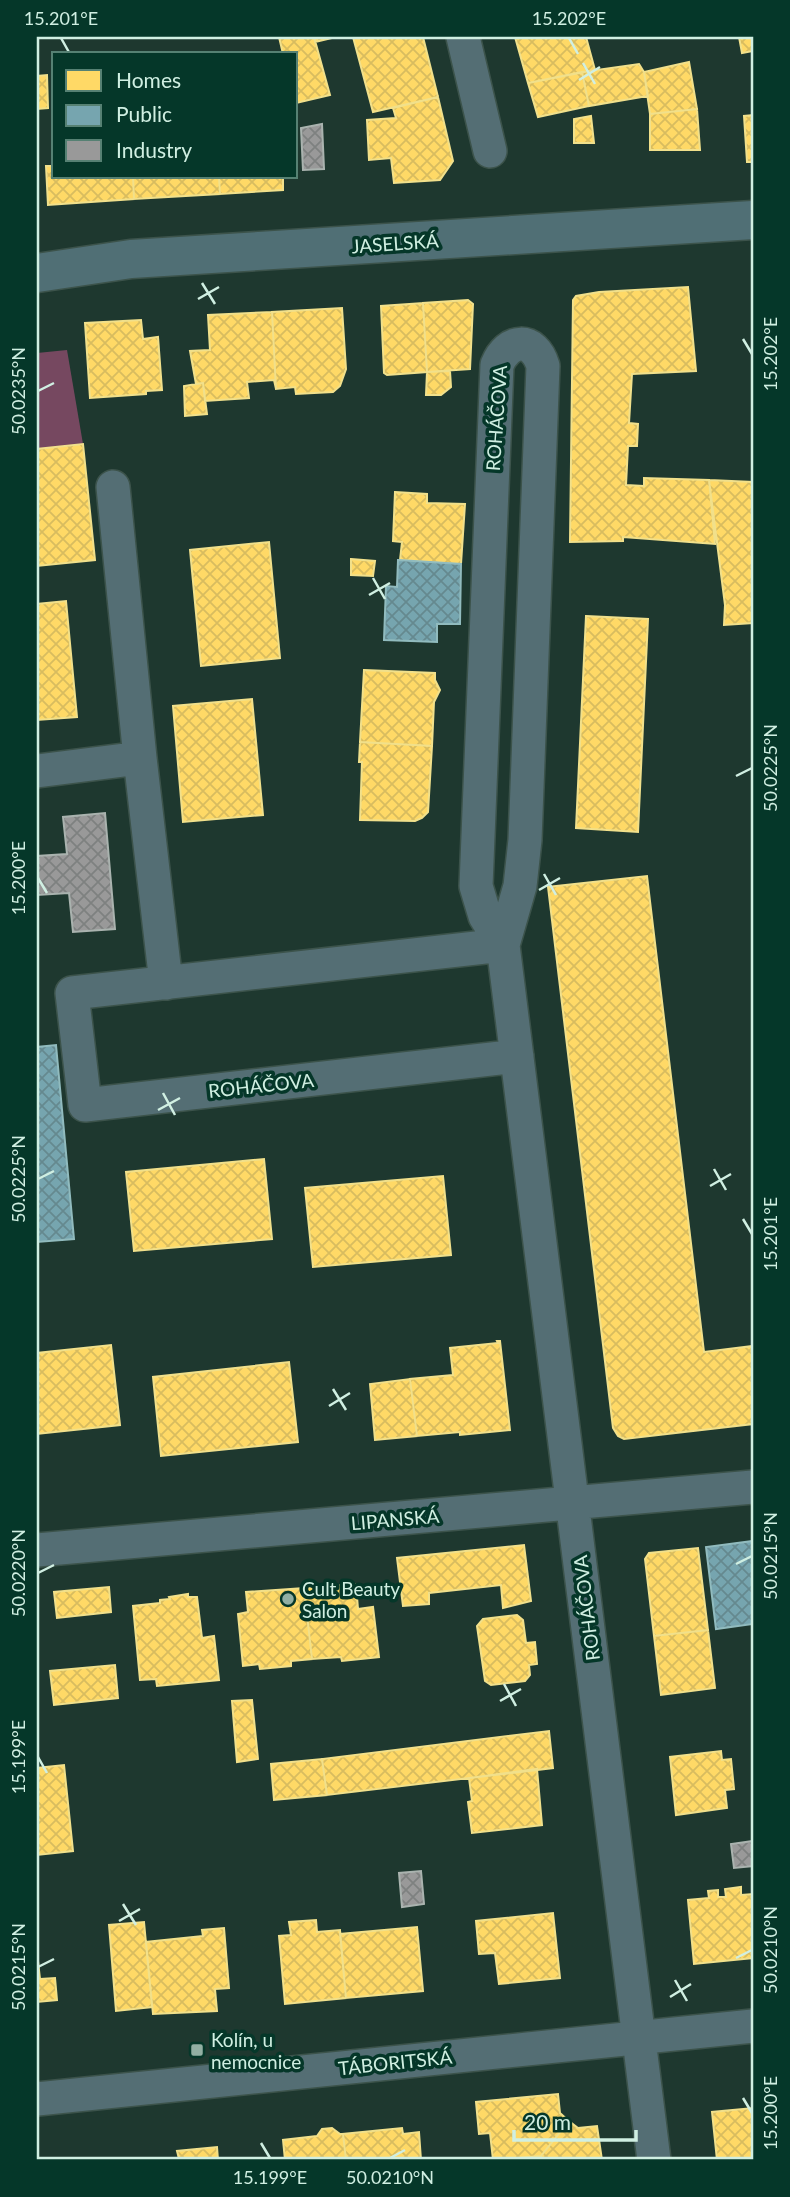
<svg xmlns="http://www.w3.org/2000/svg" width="790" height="2197" viewBox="0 0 790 2197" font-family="Lato,sans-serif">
	<defs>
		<pattern id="homes-cross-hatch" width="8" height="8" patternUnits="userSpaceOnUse" patternTransform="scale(1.75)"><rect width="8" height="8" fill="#ffd966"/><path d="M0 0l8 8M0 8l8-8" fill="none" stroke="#d8bc5f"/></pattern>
		<pattern id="public-cross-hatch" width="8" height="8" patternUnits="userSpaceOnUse" patternTransform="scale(1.75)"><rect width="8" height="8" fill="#76a5af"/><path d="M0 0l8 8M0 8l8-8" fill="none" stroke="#65898f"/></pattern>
		<pattern id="industry-cross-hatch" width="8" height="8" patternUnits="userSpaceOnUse" patternTransform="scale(1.75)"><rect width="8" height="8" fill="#999"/><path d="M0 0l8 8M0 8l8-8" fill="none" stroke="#7e8180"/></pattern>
	</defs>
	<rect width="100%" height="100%" fill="#1e382f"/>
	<path fill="#764860" d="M67,350L83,444L37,449V353Z"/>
	<path fill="url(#homes-cross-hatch)" stroke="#f1e08b" stroke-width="2" d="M279,37H314L330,95L296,103V54H283Z
		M314,37H336L315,42Z
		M353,37H423L438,97L373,112Z
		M515,37H586L595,70L528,83Z
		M739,37H753V51L742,53Z
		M689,62L697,109L650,114L644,72Z
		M639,64L644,72L648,96L589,106L582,72Z
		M582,72L589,106L538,117L528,83Z
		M47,75L48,108L37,109V76Z
		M438,97L453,161L440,180L394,183L391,158L369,160L367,120L396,118L393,108Z
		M697,109L700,150H650V114Z
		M753,115V162H747L744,116Z
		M591,116L594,143H574V119Z
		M46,166H54V177H133L134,199L48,205Z
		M133,177H219L220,194L134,199Z
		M219,177H283V190L220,194Z
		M688,287L696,371L632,374L629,423L638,424L637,446H628L626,485L644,486V478L709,480L715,544L623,537V541L570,542L573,300L576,296L599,292Z
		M468,300L473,304L470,369L427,372L423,303Z
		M423,303L427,372L387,375L384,373L381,306Z
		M342,308L346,369L340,386L333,392L296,394L295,387L276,389L272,312Z
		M272,312L276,389L274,380L247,382L249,398L205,401L203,383L196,384L190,351L210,350L208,315Z
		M141,320L143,339L158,337L162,390L146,391V394L90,398L85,323Z
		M450,371L451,387L441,395H426L427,372Z
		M203,383L207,414L185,416L184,386Z
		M83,444L95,560L37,566V449Z
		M709,480L753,482V623L724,625L725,605Z
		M395,492L427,494V503L465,504L461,564L400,560L402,542L393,541Z
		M269,542L280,658L201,666L190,550Z
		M351,559L375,561L373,576L351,575Z
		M66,601L77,717L37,720V604Z
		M586,616L648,619L638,832L576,828Z
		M364,670L435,673V680L440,690L434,702L432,746L360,742Z
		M252,699L263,815L183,822L173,706Z
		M360,742L432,746L428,812L422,818L415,821L360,820L362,762H359Z
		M647,876L704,1352L753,1346V1424L624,1439L618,1436L613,1428L548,887Z
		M264,1159L272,1239L134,1251L126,1172Z
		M443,1176L451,1255L313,1267L305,1188Z
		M497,1341H500L510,1430L460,1435V1432L417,1436L410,1379L453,1375L450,1348L498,1343Z
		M111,1345L120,1425L37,1434V1353Z
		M289,1362L298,1442L161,1456L153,1377Z
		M410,1379L417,1436L375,1440L370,1384Z
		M524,1545L531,1601L503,1608L501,1585L429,1593V1604L403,1606L397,1558Z
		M698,1548L708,1630L654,1636L645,1559L649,1553Z
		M356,1584L358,1609L373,1607L379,1657L342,1661L341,1657L312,1659L304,1588Z
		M109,1587L111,1612L57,1618L54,1592Z
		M304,1588L312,1659L291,1661V1666L260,1669L259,1664L243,1666L238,1614L248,1612L246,1592Z
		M188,1594V1597H197L202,1638L214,1636L219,1680L157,1686L156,1679L140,1680L133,1606L160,1603V1600L170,1599L169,1597Z
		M517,1615L523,1620L526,1643L535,1642L537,1664L529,1665L530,1675L525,1681L491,1685L485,1681L477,1626L483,1619Z
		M708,1630L715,1688L661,1695L654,1636Z
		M115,1665L118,1698L54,1705L50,1671Z
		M252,1700L258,1759L237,1762L232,1701Z
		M549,1731L553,1768L327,1795L322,1759Z
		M721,1751L722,1760L731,1759L734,1789L725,1790L727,1808L676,1815L670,1757Z
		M322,1759L327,1795L274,1800L271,1764Z
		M64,1765L73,1851L37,1855V1768Z
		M537,1769L542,1825L472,1833L468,1802L472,1801L469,1778Z
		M741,1887V1895L753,1894V1958L694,1964L688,1900L709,1898L708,1891L718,1890V1897H726L725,1889Z
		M553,1913L560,1978L499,1984L495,1953L479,1954L476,1921Z
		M316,1920L317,1932L340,1930L346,1998L285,2004L279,1936L291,1935L289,1922Z
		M144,1922L152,2007L116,2011L109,1925Z
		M417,1927L423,1991L346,1998L340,1934Z
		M224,1928L229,1988L215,1989L217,2011L153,2014L146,1942L203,1936L202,1930Z
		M37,1952L40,1979L55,1978L57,2000L37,2002Z
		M558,2094L560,2113L569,2121L541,2156L493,2160L490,2133L479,2134L476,2102Z
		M753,2108V2160H717L712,2112Z
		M569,2121L578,2128L597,2126L602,2160H542L541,2156Z
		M332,2128L340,2134H343L346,2160H285L283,2140L317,2136L322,2129Z
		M402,2128L403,2134L419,2132L421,2160H346L343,2134Z
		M217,2147L218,2160H173L179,2159L177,2151Z"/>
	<path fill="url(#public-cross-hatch)" stroke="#91bbbe" stroke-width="2" d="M398,560L461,564L460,624H437V642L384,640L386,586L397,587Z
		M56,1045L74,1239L37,1242V1047Z
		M753,1541V1624L716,1629L706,1547Z"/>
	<path fill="url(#industry-cross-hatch)" stroke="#aab3af" stroke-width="2" d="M322,124L324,169L303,170L301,128Z
		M105,813L115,929L73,932L69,893L37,895V856L67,854L63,817Z
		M753,1841V1866L734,1868L731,1844Z
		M421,1871L424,1904L402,1907L399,1873Z"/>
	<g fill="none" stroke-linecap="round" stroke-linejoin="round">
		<defs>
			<path id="street" d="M463,37L490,151
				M113,487L140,758
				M37,771L140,758L166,983
				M503,945L485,916L476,886L497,365C508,338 534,336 543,366L525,840L520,886L503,945L654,2160
				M503,945L72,993L85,1105L517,1056
				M37,1550L753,1487
				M37,2099L753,2026"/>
			<path id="secondary" d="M37,273L131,259L753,220"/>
		</defs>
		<use href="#street" stroke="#3c534b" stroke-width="36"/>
		<use href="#secondary" stroke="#3c534b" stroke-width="41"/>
		<use href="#street" stroke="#546e74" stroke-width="33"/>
		<use href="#secondary" stroke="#506f75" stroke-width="38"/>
	</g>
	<path fill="none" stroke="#d0efe2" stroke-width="2.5" d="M61,38L70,54M569,38L578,54M583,63L595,84M579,80L600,67M202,283L215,304M198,299L219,287M743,339L752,354M38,391L54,383M373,578L385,599M369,595L390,583M736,776L752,768M544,874L556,895M38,878L47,893M539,890L560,878M163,1093L175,1115M158,1110L180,1098M714,1169L726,1190M38,1179L54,1171M710,1186L731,1174M743,1219L752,1234M333,1389L346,1410M329,1406L350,1393M736,1564L752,1556M38,1573L54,1565M504,1684L516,1706M500,1701L521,1689M38,1757L47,1773M123,1904L136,1925M119,1921L140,1909M736,1958L752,1950M38,1967L54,1959M675,1980L687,2001M670,1997L691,1984M743,2098L752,2113M261,2143L270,2158M390,2158L405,2150"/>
	<g fill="#92afa3" stroke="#053729" stroke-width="2.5">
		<circle cx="288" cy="1599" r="7"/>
		<rect x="190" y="2043" width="14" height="14" rx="3.5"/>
	</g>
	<g text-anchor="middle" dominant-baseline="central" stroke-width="7" stroke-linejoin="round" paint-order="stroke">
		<g font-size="19" fill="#d0efe2" stroke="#053729">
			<text transform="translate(395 243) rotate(-4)">JASELSKÁ</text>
			<text transform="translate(496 418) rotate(-86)">ROHÁČOVA</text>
			<text transform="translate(261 1085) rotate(-6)">ROHÁČOVA</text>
			<text transform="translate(395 1519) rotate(-5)">LIPANSKÁ</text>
			<text transform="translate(586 1608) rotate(-97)">ROHÁČOVA</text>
			<text transform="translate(395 2062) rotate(-6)">TÁBORITSKÁ</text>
		</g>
		<g font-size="19" fill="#d0efe2" stroke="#053729" text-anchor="start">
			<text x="302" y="1588">Cult Beauty<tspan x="302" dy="22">Salon</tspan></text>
			<text x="211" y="2039">Kolín, u<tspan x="211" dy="22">nemocnice</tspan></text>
		</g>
	</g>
	<rect width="790" height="2197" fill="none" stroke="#053729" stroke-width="77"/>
	<rect x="52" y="52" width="245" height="126" fill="#053729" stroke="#568173" stroke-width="2"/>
	<rect x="66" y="70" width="35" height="21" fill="#ffd966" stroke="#568173" stroke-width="2"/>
	<text x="116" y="88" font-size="21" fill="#d0efe2">Homes</text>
	<rect x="66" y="105" width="35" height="21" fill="#76a5af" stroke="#568173" stroke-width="2"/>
	<text x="116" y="122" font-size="21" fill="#d0efe2">Public</text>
	<rect x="66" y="140" width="35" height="21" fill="#999999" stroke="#568173" stroke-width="2"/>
	<text x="116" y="158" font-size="21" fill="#d0efe2">Industry</text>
	<path d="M514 2130v10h122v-10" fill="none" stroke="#d0efe2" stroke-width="3.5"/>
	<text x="524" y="2130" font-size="21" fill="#d0efe2" stroke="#053729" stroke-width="5" paint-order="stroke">20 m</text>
	<rect x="38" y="38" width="714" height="2120" fill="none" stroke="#d0efe2" stroke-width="2.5"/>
	<g font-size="18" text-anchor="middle" fill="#d0efe2">
		<text x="61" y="25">15.201°E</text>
		<text x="569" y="25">15.202°E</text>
		<text transform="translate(771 354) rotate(-90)" y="6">15.202°E</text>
		<text transform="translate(19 391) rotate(-90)" y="6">50.0235°N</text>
		<text transform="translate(771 768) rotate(-90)" y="6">50.0225°N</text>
		<text transform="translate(19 878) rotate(-90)" y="6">15.200°E</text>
		<text transform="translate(19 1179) rotate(-90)" y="6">50.0225°N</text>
		<text transform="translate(771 1234) rotate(-90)" y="6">15.201°E</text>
		<text transform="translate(771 1556) rotate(-90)" y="6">50.0215°N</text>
		<text transform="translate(19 1573) rotate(-90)" y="6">50.0220°N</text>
		<text transform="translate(19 1757) rotate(-90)" y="6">15.199°E</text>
		<text transform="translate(771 1950) rotate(-90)" y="6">50.0210°N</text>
		<text transform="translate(19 1967) rotate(-90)" y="6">50.0215°N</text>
		<text transform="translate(771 2113) rotate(-90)" y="6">15.200°E</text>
		<text x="270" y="2184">15.199°E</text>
		<text x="390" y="2184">50.0210°N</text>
	</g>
</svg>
